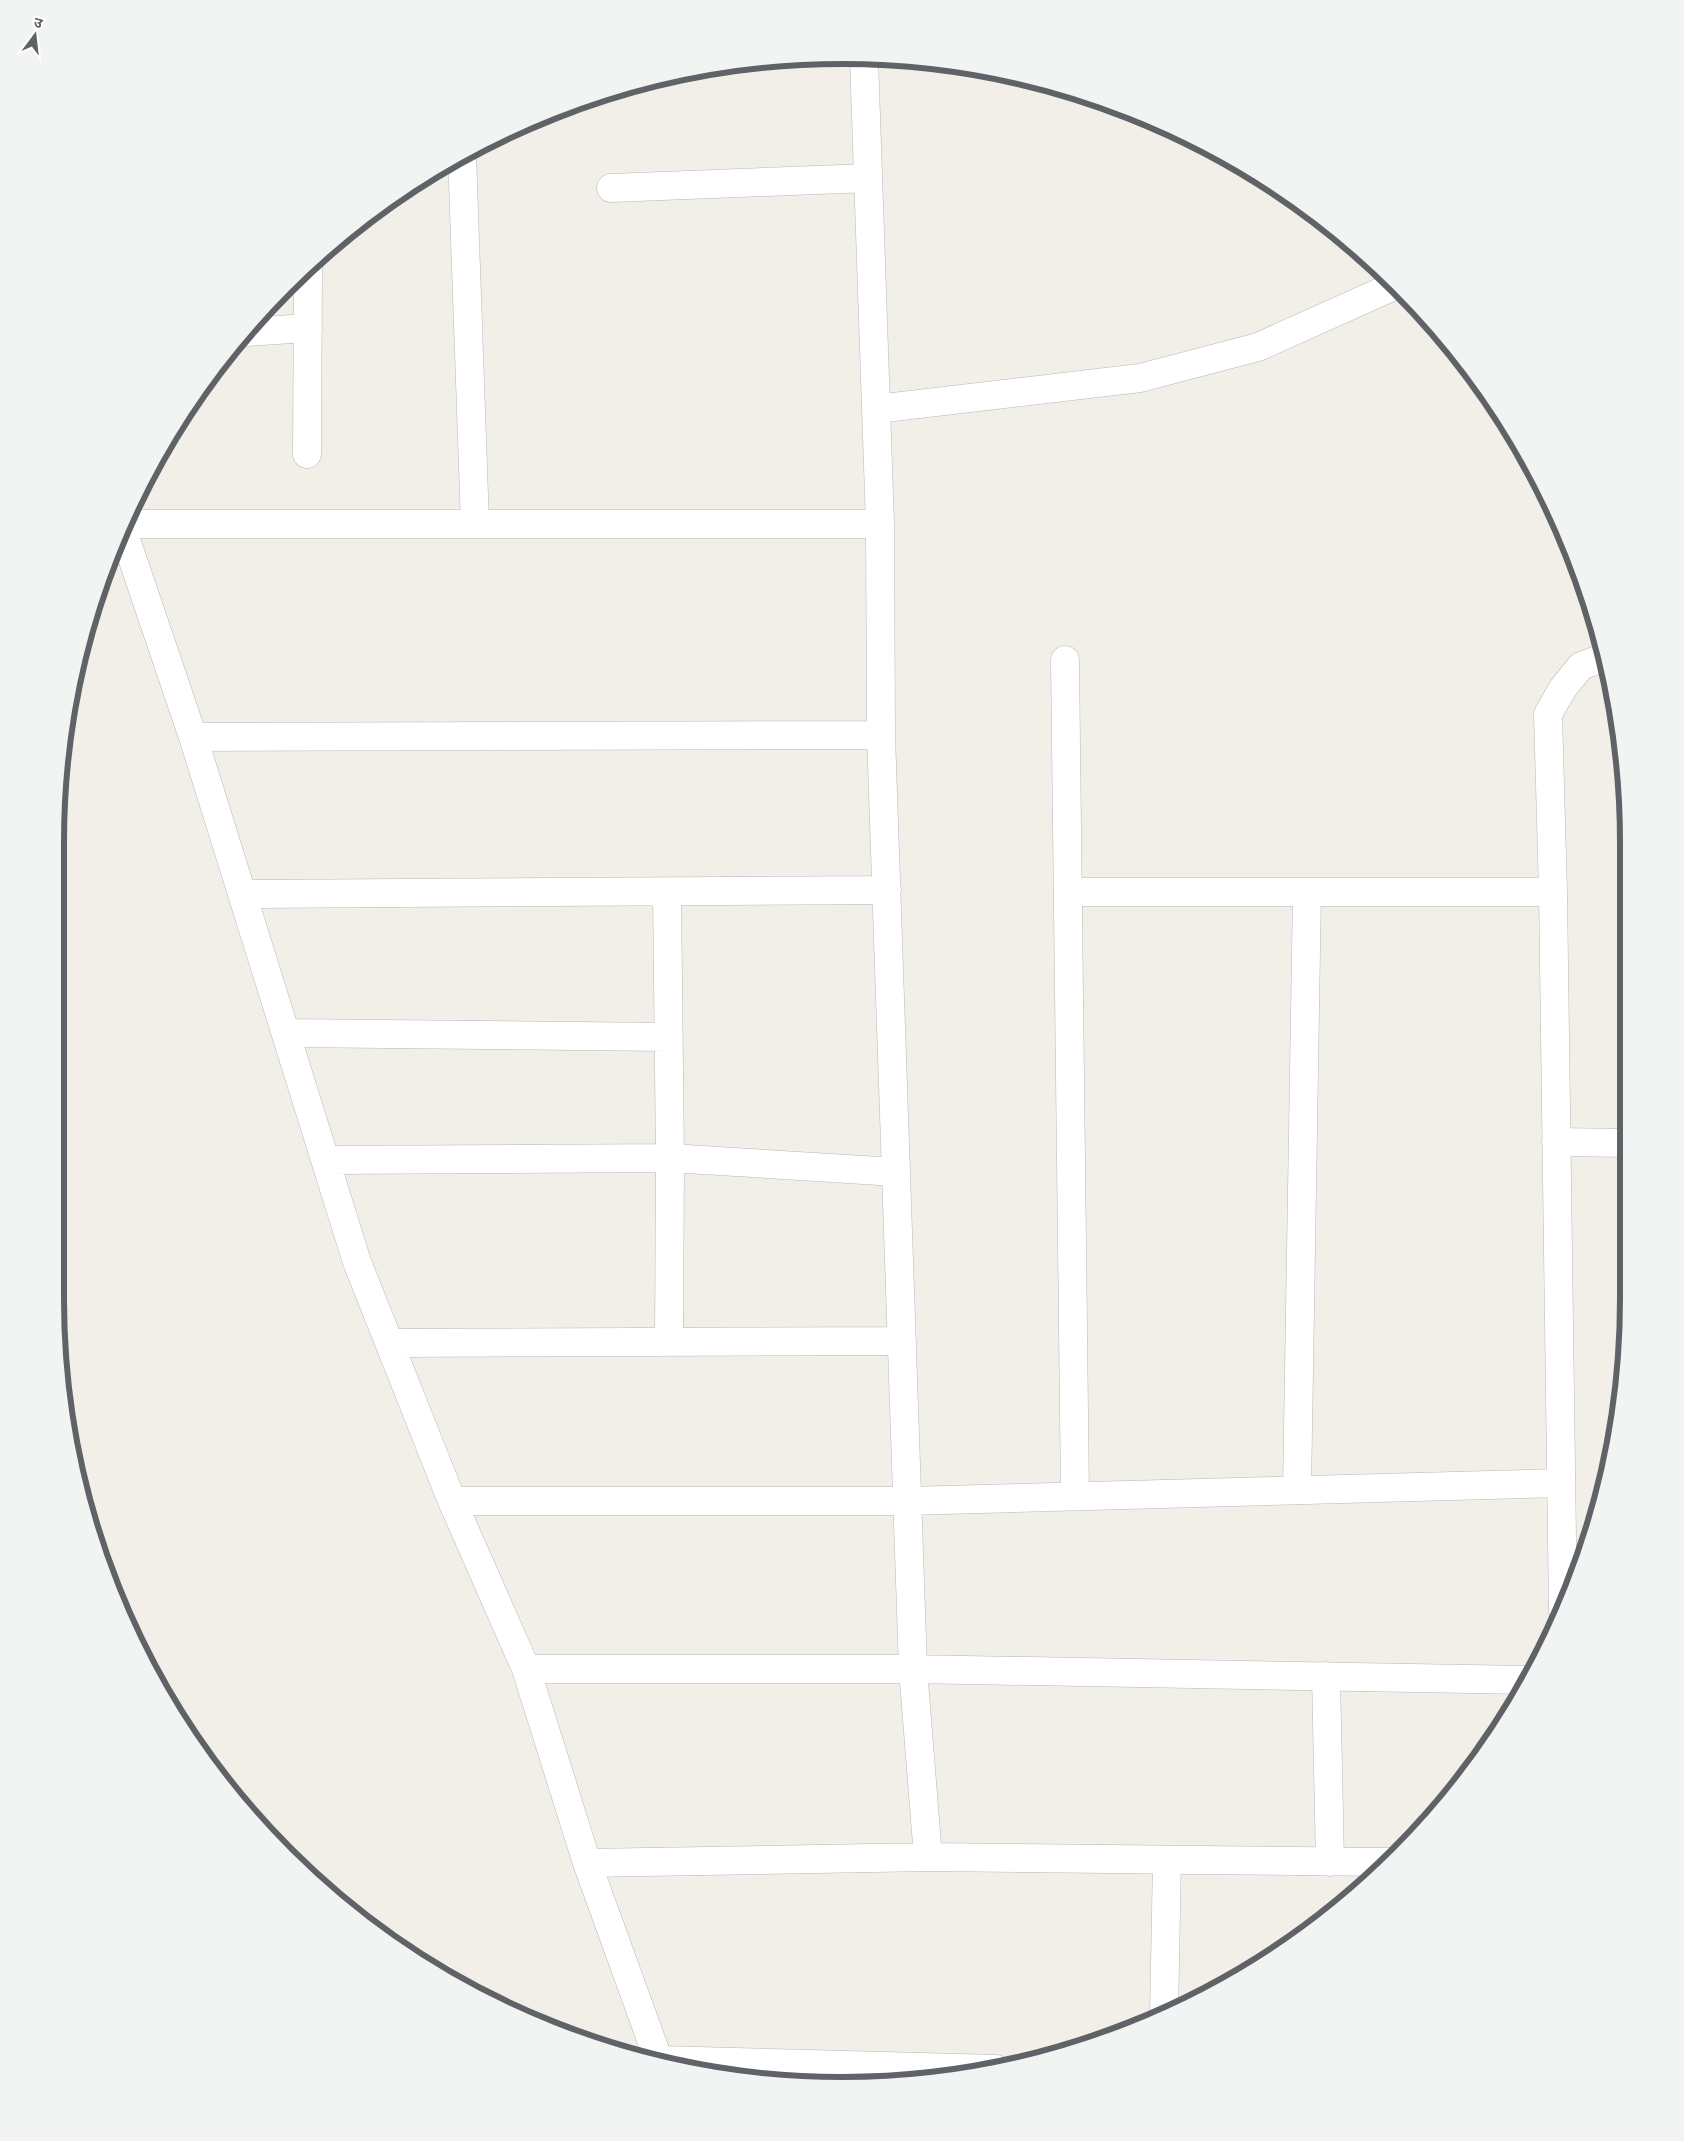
<svg xmlns="http://www.w3.org/2000/svg" width="1684" height="2141" viewBox="0 0 1684 2141" font-family="Helvetica,'Noto Sans Devanagari',sans-serif">
	<rect width="100%" height="100%" fill="#f1efe8"/>
	<g fill="none" stroke-linecap="round" stroke-linejoin="round">
		<defs>
			<path id="minor" d="M864,58L880,524L881,735L913,1669L928,1857
				M462,154L475,524
				M611,188L868,178
				M247,332L308,328
				M876,409L1140,378L1258,347L1394,286
				M307,454L308,267
				M126,524H880
				M123,531L193,737L357,1262L452,1501L526,1669L587,1863L660,2064
				M1065,660L1075,1496
				M193,737L881,735
				M667,892L670,1158L669,1342
				M1068,892H1553
				M242,894L887,890
				M286,1033L668,1037
				M1556,1142L1628,1143
				M326,1160L670,1158L896,1172
				M390,1343L902,1341
				M1297,1490L1307,892
				M452,1501H908L1561,1483
				M1563,1611L1553,892L1548,714L1563,688L1581,666L1605,657
				M526,1669H913L1526,1680
				M1326,1676L1330,1862
				M587,1863L928,1857L1390,1862
				M1164,2016L1167,1861
				M659,2060L996,2069"/>
		</defs>
		<use href="#minor" stroke="#b5b8bc" stroke-width="29"/>
		<use href="#minor" stroke="#fff" stroke-width="28"/>
	</g>
	<path d="M0 0H1684V2141H0ZM842 64H842A778 778 0 0 1 1620 842V1299A778 778 0 0 1 842 2077H842A778 778 0 0 1 64 1299V842A778 778 0 0 1 842 64Z" fill="#f2f3f3" fill-rule="evenodd"/>
	<path fill="none" stroke="#5f6368" stroke-width="6" d="M842 64H842A778 778 0 0 1 1620 842V1299A778 778 0 0 1 842 2077H842A778 778 0 0 1 64 1299V842A778 778 0 0 1 842 64Z"/>
	<g transform="translate(35 35) rotate(15)" stroke="#ffffff" stroke-width="4" paint-order="stroke">
	<path d="M0-4L9 19L0 12L-9 19Z" fill="#5f6368"/>
	<text y="-8" font-size="14" font-weight="bold" text-anchor="middle" fill="#5f6368">उ</text>
	</g>
</svg>
